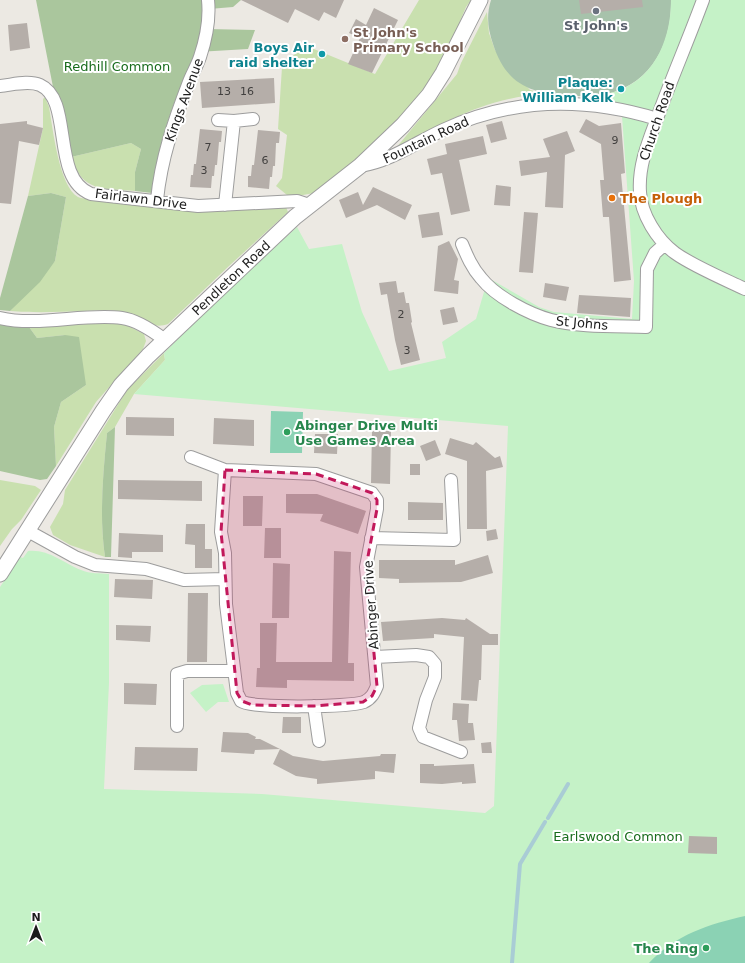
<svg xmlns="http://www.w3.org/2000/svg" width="745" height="963" viewBox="0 0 745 963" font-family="'DejaVu Sans',sans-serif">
	<rect width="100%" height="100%" fill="#ece9e3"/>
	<path fill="#c9e0af" d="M419,0H471L466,7L448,50L423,93L399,120L356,161L314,193L303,195H287L276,186L282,178L287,135L278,129L282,67L304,45L375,74Z
		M487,12L489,33L495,50L530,90L546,94C488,97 446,121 396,148L457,74L461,63Z
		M45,97L49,107C53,129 59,186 78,197C83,199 91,199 96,200L286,207L288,212L229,266L168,324C149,331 137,314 117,311C106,309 94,311 83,311C59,312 34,313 10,311L55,261L66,197L51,193L28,196L43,128V99Z
		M131,143L141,149L135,172V191C104,188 82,193 71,157Z
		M108,323L124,324L144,334L146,341L143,349L96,402L56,466L54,427L61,402L86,385L65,335L37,338L29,327Z
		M164,353L165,360L134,394L115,427L107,433C103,475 99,515 105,557L70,545L53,535L50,527L63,504L65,490L127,390Z
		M0,480L35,486L41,490L21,520L12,529L0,546Z"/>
	<path fill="#aac69d" d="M36,0H241L233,7L209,9L207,29L255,30L248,49L197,52C175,94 157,146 152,193L135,191V172L141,149L131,143L71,157L61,107L53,87Z
		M51,193L66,197L55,261L40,282L10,311L0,310V298L28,196Z
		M0,323L29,327L37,338L65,335L79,337L86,385L61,402L54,427L56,466L47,479L40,480L0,471Z
		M115,427L111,557H105C99,515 103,474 107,433Z"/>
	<path fill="#a7c2ab" d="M491,0H671C672,48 648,89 597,96C588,97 578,96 569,95C530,94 506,84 493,44C488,29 486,16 491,0Z"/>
	<path fill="#c5f2c7" d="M671,0H745V963H0V587L20,557L23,558L28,551C49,549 63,563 81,570C90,574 100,573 109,574V683L104,789L262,794L485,813L494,806L508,426L134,394L165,360L164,353L220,297L297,227L309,249L342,244L362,312L389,371L446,358L442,342L476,319L484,292L492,280L539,307L554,312L632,319L634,281L622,116L596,96C604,94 613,93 620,90C657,75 671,36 671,0Z
		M223,684L229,702H218L206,712L190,693L202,685Z"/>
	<path fill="#8bd2b4" d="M271,411L303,412L302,453H270Z
		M745,916V963H649C675,935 709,924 745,916Z"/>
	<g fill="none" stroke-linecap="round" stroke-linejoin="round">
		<path stroke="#a9ccd5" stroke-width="4" d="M548,818L568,784
			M512,963L520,864L545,822"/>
	</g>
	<path fill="#b5aea9" d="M241,0H344L336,18L324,12L319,21L295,9L288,23Z
		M579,0H642L643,7L581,14Z
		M374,8L398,20L372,73L348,64L360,38L349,33L356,19L366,25Z
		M27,23L30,48L10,51L8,25Z
		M274,78L275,103L202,108L200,82Z
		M586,119L599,126L621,123L625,173L621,174L631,280L614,282L609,217H603L600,180H604L601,144L579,132Z
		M27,121V124L43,128L39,145L19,141L11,204L0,203V124Z
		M502,121L507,139L491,143L486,125Z
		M200,129L222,131L221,142H219L217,165H215L214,176H212L211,188L190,187L191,175H193L194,164H196Z
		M258,130L280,132L279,143H276L275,166H273L272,177H270L269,189L248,187V176H251L252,165H254Z
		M567,131L575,151L565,155L563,208L545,207L547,172L521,176L519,161L550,157L543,139Z
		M483,136L487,154L459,160L470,211L451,215L442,173L431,175L427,159L447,154L445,144Z
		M496,185L511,187L510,206L494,205Z
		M373,187L412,205L405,220L377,205L346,218L339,200L358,192L363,205Z
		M439,212L443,235L422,238L418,215Z
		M524,212L538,213L533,273L519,272Z
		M449,241L458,259L454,280L459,281L458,294L434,291L438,246Z
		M396,281L398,293L404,292L406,303H409L412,322L411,323L420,360L401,365L395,340L387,294L381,295L379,283Z
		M545,283L569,287L566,301L543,297Z
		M579,295L631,298L630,317L577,313Z
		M454,307L458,322L443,325L440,310Z
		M126,417L174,418V436L126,435Z
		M214,418L254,420V446L213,444Z
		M372,431H391L390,484L371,483Z
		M315,434H338L337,454L314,453Z
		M450,438L473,445L476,442L495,458L500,456L503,467L486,471L487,529H467V461L445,454Z
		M435,440L441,455L426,461L420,446Z
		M410,464H420V475H410Z
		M118,480L202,481V501L118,499Z
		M286,494H317L366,511L358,534L320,521L323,514L286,513Z
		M243,496H263L262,526H243Z
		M408,502L443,503V520H408Z
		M186,524H205V549H212V568H195V545L185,544Z
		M265,528H281V558H264Z
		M496,529L498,539L487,541L486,531Z
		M119,533L163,535V552H132V558L118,557Z
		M334,551L351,552L348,663H354V681L287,680V688L256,687L257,668H260V623H277L276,662H332Z
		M488,555L493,573L461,582L399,583V579L379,578V560H455V565Z
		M273,563L290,564L289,618H272Z
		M115,579L153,580L152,599L114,597Z
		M188,593H208L207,662H187Z
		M442,618L465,620L466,618L490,634H498V645H482L481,680H479L477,701L461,700L464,637L434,634V638L383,641L381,622Z
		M116,625L151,626L150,642L116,640Z
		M124,683L157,684L156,705L124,704Z
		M453,703L469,704L468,723H473L475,740L459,741L457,720H452Z
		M283,717H301V733H282Z
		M223,732L248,733L256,737L255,739H260L280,749L255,750L254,754L221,752Z
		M491,742L492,753H482L481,743Z
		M135,747L198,748L197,771L134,770Z
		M280,749L293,756L323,761L380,756L381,754H396L394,773L375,771V779L317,784V779L296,776L273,764Z
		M420,764H434V766L474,764L476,783L462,784V782L442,784L420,783Z
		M689,836L717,837V854L688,853Z"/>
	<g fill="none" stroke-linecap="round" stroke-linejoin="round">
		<defs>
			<path id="minor" d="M703,0C689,38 673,75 659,113C650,138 638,164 640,192C641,214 657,240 675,253C693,266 724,279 745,289
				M0,86C12,85 28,80 40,85C74,100 50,178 91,194L198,206L297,201L309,205
				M218,120L234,121L225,205
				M234,121L253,119
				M360,166C391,161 415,143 443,130C512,98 585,97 657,119
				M157,200C161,159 174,121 189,82C192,74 197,66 200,57C206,39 210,19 208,0
				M462,244C467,256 472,268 481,278C496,297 529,314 551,320C576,327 619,326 646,327L647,269L655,253L665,244
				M0,318C38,327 84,313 122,318C137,320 153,331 165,340
				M191,457L225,470
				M225,470L316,474L372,493L377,500V509L366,567L377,686C374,693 372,698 364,702C350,707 251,709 241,701C240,699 238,695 237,693L226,604L225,553L221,532Z
				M28,531L75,557L95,565L146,569L184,580L225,579
				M371,538L454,540L451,480
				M375,657L416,655L429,657L435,664V677L426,700L419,728L423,737L461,752
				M314,706L319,741
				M177,726V674L187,671H234"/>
			<g id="tertiary">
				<path id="s1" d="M0,574L103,411L121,385L148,356L295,217L360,166L403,125L429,95L443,73L480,0"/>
			</g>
		</defs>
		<use href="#minor" stroke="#9d9d9d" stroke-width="14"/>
		<use href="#tertiary" stroke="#9d9d9d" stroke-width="17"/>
		<use href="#minor" stroke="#fff" stroke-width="12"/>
		<use href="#tertiary" stroke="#fff" stroke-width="15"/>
	</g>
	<path fill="#c2185b" fill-opacity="0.2" stroke="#c2185b" stroke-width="3" stroke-dasharray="8 5" stroke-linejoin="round" d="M225,470L316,474L372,493L377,500V509L366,567L377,686L372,696L363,702L314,706L252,705L242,701L237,693L221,532Z"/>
	<circle fill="#6b7280" stroke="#fff" stroke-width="1.5" cx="596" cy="11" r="4"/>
	<circle fill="#8d6e63" stroke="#fff" stroke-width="1.5" cx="345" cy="39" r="4"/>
	<g fill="#0f9aa8" stroke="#fff" stroke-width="1.5">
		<circle cx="322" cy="54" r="4"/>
		<circle cx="621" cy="89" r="4"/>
	</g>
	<circle fill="#e8710a" stroke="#fff" stroke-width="1.5" cx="612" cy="198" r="4"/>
	<g fill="#2e9e5b" stroke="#fff" stroke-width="1.5">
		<circle cx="287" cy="432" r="4"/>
		<circle cx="706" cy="948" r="4"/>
	</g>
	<g text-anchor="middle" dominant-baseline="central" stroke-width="4" stroke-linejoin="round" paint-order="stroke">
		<g font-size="11" fill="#42403f">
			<text x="224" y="91">13</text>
			<text x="247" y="91">16</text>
			<text x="615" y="140">9</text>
			<text x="208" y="147">7</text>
			<text x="265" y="160">6</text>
			<text x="204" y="170">3</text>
			<text x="401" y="314">2</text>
			<text x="407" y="350">3</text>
		</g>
		<g font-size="13" font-weight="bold" fill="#5b616d" stroke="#fff">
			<text x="596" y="25">St John's</text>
		</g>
		<g font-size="13" font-weight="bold" fill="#785e54" stroke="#fff" text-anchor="start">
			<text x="353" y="32">St John's<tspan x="353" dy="15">Primary School</tspan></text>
		</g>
		<g font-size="13" font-weight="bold" fill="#0d838f" stroke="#fff" text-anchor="end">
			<text x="314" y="47">Boys Air<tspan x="314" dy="15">raid shelter</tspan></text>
			<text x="613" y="82">Plaque:<tspan x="613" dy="15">William Kelk</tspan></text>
		</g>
		<g font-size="13" fill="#196c1d" stroke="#fff">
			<text x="117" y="66">Redhill Common</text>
			<text x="618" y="836">Earlswood Common</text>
		</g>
		<g font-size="13" fill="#1c1c1c" stroke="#fff">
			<text transform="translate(184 100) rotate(-70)">Kings Avenue</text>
			<text transform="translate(657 121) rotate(-71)">Church Road</text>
			<text transform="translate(426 140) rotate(-25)">Fountain Road</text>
			<text transform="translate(141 199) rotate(7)">Fairlawn Drive</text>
			<text stroke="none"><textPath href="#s1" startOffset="378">Pendleton Road</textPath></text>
			<text transform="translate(582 323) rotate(5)">St Johns</text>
			<text transform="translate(371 605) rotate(-94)">Abinger Drive</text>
		</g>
		<g font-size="13" font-weight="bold" fill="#c56008" stroke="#fff" text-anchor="start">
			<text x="620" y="198">The Plough</text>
		</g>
		<g font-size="13" font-weight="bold" fill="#27864d" stroke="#fff" text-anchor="start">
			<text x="295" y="425">Abinger Drive Multi<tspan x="295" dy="15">Use Games Area</tspan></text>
			<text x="698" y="948" text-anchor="end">The Ring</text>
		</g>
	</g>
	<g transform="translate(36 927)" stroke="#ffffff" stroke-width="3" paint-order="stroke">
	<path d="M0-3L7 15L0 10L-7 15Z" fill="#1c1c1c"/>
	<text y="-6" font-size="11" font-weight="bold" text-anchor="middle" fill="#1c1c1c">N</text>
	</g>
</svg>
